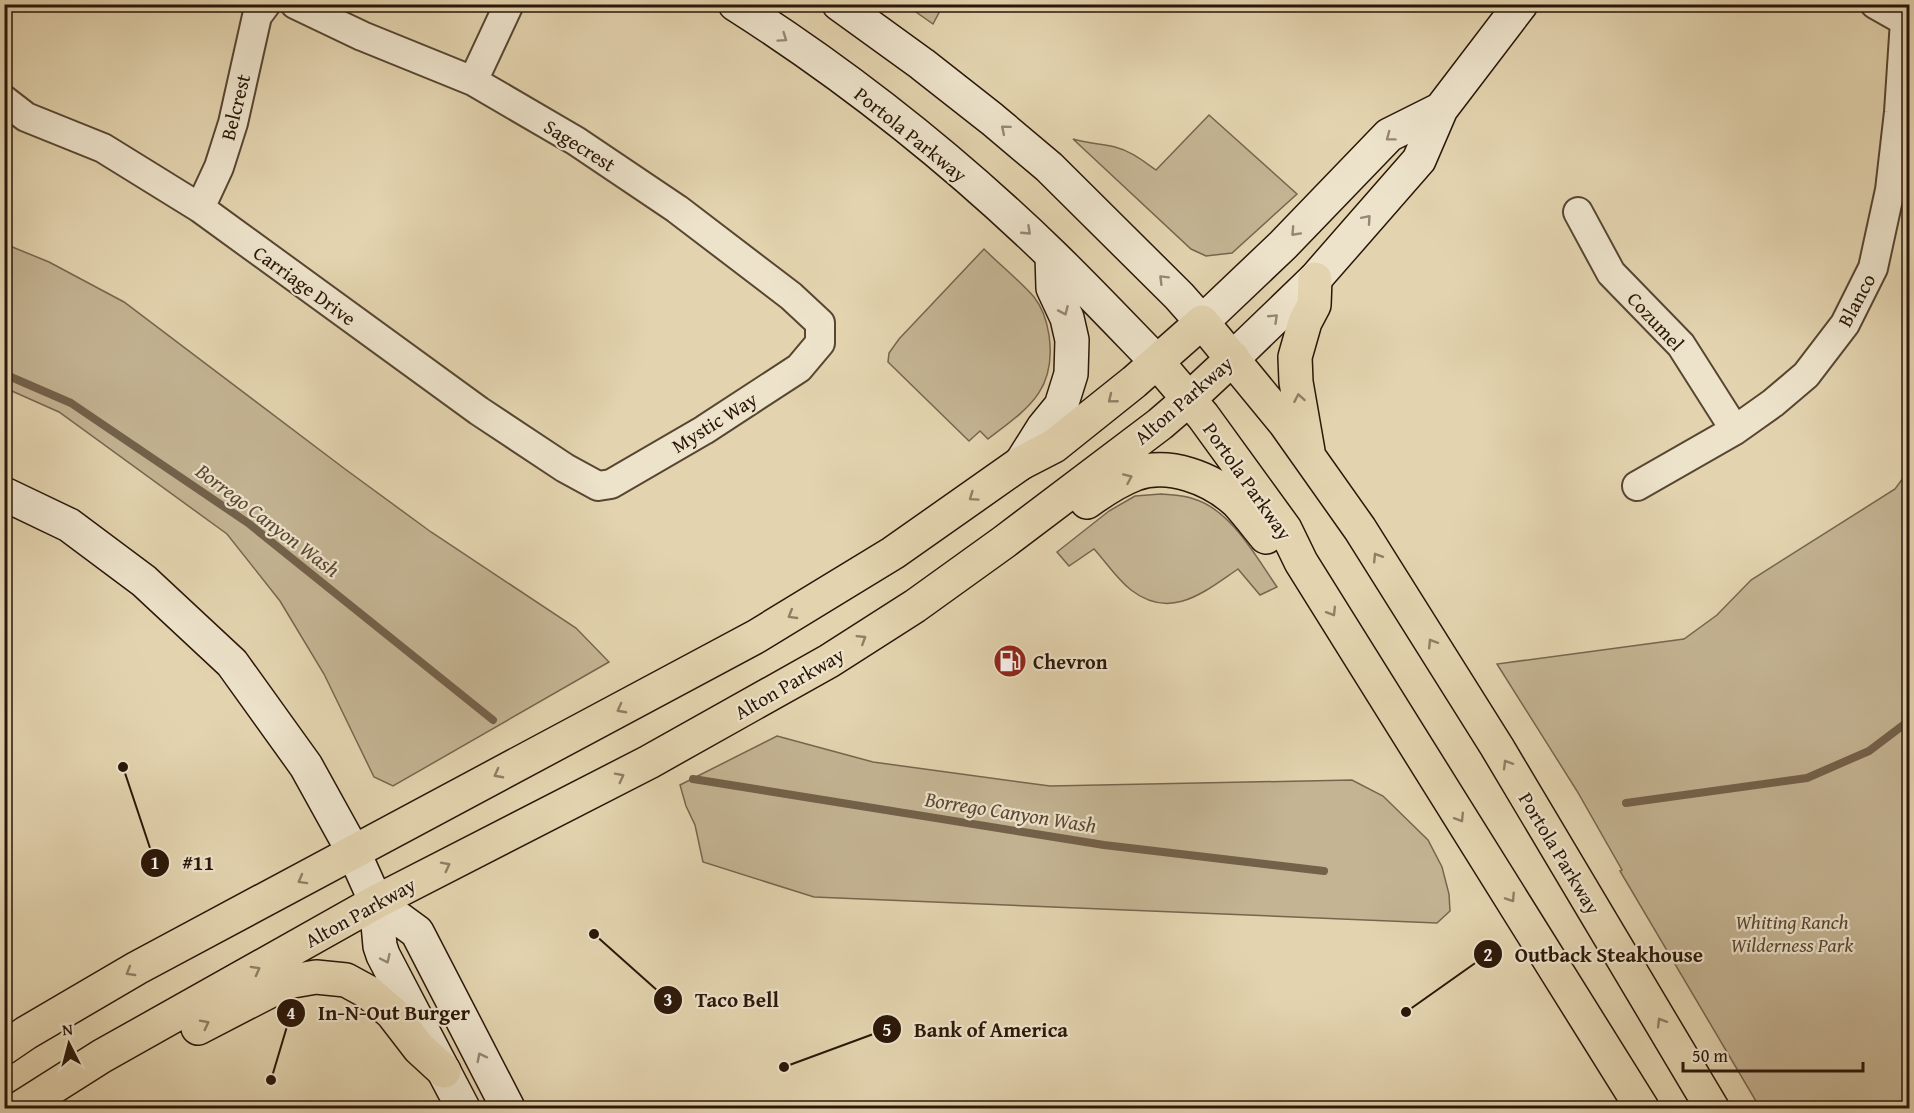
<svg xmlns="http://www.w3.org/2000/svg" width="1914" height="1113" viewBox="0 0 1914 1113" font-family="'Gentium Book Plus',serif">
	<rect width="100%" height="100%" fill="#e3d4af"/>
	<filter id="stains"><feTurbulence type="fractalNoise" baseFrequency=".00333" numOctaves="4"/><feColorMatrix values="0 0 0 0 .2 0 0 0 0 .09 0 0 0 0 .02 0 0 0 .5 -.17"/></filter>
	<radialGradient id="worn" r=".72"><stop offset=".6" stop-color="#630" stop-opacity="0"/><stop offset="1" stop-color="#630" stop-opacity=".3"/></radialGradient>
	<path fill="#c4b493" stroke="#77654e" stroke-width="1.5" d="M906,5H941L942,7L933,24Z
		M1209,115L1297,194L1232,253L1206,256L1191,249L1073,139C1087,143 1101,144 1115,147C1131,151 1143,161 1156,170Z
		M5,244L49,262L124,302L345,469L431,532L576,628L609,662L393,786L374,777L324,674L280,601L227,534L59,412L5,388Z
		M984,249C1000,265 1019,280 1034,297C1042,307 1047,322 1049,335C1057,391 1027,409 988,439L980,431L969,441L888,362L889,353L899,339Z
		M1909,470V1108H1760L1620,871L1622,870L1577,791L1497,664L1684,639L1717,615L1751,580L1895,489Z
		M1161,494C1172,495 1184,495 1194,499C1231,510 1256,557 1277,587L1260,595L1238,569C1204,592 1171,621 1131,590C1117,579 1106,562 1094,549L1069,566L1057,552L1109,511L1135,496Z
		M777,736L873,762L1050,786L1352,780L1383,796L1428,840L1442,867L1449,894L1450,911L1437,923L814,897L703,862L695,825L686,806L680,785Z"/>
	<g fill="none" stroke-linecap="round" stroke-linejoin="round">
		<path stroke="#73614a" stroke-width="8" d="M4,374L71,403L248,523L493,720
			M693,779L1104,845L1324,871
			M1626,803L1807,778L1869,751L1910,720"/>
		<defs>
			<path id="street" d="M1875,4L1905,21
				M473,81L509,4
				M4,100L26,117L103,148L200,208L479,411L565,468L598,486L611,484L704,430L799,368L820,343V323L791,296L677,209L576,141L473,81L362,36L295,4
				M200,208L219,167L233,123L257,16L266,4
				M1578,212L1611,273L1681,345L1735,430
				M1637,486L1735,430L1773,403L1806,375L1845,324L1873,268L1890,190L1899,112L1905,21L1910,14"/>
			<path id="secondary" d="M735,4C848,76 956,162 1052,255C1088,290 1122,326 1157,362
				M839,4L922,64L992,119L1049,167L1179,296L1202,322L1283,245L1389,135L1441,109
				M1233,358L1315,279L1419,160L1441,109L1521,4
				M1021,463L1043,428L1061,406L1071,374L1072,340L1067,318L1053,288L1052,255
				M4,494L69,525L144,581L232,663L306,766L353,851L376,902L380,946L383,955L463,1108
				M376,902L417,932L508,1108"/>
			<path id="primary" d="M1157,362L1203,416L1285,529L1301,562C1415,744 1529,926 1642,1108
				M1308,451L1296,382L1295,357L1305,322L1314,305L1315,279
				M1087,502C1102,491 1117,481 1135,474C1169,462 1211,478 1237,502C1247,513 1257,526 1266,537
				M198,1028L287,982L316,977L346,980L368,992L392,1013L419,1048L444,1071
				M4,1048L26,1033L137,968L757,636L893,553L1021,463L1054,446L1134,382L1202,322L1285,423L1360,529L1497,747L1712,1108
				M20,1108L102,1056L376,902L649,762L829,661L915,606L1004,542L1160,424L1189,399L1233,358"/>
		</defs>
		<use href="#street" stroke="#584632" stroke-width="32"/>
		<use href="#secondary" stroke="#2a1608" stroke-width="36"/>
		<use href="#primary" stroke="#2a1608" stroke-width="36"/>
		<use href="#street" stroke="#ede3cb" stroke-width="28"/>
		<use href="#secondary" stroke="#ede3cb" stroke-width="33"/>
		<use href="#primary" stroke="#e3d4af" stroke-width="33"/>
	</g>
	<defs><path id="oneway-chevron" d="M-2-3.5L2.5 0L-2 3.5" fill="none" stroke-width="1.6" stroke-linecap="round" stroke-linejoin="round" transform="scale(1.5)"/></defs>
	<g stroke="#958773">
		<use href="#oneway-chevron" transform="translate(783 38) rotate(35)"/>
		<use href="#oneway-chevron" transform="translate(1005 129) rotate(-140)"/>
		<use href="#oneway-chevron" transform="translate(1390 137) rotate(143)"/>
		<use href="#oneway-chevron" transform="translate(1367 219) rotate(-49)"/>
		<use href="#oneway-chevron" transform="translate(1027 231) rotate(43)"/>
		<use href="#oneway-chevron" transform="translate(1295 232) rotate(133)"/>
		<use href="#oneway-chevron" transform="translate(1163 279) rotate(-135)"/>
		<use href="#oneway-chevron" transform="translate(1064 311) rotate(66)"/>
		<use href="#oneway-chevron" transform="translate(1274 318) rotate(-44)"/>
		<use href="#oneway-chevron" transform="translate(386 959) rotate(65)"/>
		<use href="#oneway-chevron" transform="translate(481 1057) rotate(-117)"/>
	</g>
	<g stroke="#907e64">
		<use href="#oneway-chevron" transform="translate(1299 398) rotate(-100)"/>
		<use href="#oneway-chevron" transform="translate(1112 399) rotate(141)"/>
		<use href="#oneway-chevron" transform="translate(1128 478) rotate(-24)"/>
		<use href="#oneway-chevron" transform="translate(973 497) rotate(145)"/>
		<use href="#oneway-chevron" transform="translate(1377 557) rotate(-122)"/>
		<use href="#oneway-chevron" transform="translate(1332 612) rotate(58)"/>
		<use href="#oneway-chevron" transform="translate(792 615) rotate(149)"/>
		<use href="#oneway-chevron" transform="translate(862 639) rotate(-32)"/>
		<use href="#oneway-chevron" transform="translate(1432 643) rotate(-122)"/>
		<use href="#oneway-chevron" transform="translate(621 709) rotate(152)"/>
		<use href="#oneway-chevron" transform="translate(1507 764) rotate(-121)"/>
		<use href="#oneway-chevron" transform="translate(498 774) rotate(152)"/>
		<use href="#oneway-chevron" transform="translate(620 777) rotate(-27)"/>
		<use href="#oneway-chevron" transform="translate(1460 818) rotate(58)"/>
		<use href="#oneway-chevron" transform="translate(446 866) rotate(-27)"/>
		<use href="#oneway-chevron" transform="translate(302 880) rotate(151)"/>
		<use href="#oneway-chevron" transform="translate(1511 898) rotate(57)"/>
		<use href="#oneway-chevron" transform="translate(256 970) rotate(-29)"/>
		<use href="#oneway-chevron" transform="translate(130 972) rotate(150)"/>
		<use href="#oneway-chevron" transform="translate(1661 1022) rotate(-121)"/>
		<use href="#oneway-chevron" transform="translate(205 1024) rotate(-27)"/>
	</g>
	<defs>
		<symbol id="fuel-disc" viewBox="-11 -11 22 22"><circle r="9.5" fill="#8f2418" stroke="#ede3cb"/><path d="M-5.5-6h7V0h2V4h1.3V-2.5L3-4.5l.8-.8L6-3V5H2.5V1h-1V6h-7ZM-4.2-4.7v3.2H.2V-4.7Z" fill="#fff"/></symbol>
	</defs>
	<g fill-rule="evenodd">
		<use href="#fuel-disc" x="991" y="642" width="38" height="38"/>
	</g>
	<g text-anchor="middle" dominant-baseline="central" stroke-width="4.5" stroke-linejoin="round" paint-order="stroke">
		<g font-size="20" fill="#2a1608" stroke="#ede3cb">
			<text transform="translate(235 107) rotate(-76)">Belcrest</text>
			<text transform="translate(911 134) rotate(39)">Portola Parkway</text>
			<text transform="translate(580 145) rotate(32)">Sagecrest</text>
			<text transform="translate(305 285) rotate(36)">Carriage Drive</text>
			<text transform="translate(1856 300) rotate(-62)">Blanco</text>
			<text transform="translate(1656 321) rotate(47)">Cozumel</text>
			<text transform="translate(1183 400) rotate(-41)">Alton Parkway</text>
			<text transform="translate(714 422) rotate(-32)">Mystic Way</text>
			<text transform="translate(1248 481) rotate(55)">Portola Parkway</text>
			<text transform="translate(789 683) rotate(-30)">Alton Parkway</text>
			<text transform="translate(1560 853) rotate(59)">Portola Parkway</text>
			<text transform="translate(360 912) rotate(-29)">Alton Parkway</text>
		</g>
		<g font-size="20" font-weight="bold" fill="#2a1608" stroke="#ede3cb" text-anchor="start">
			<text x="1033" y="661">Chevron</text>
		</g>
		<g font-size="20" font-style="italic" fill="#584532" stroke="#ede3cb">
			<text x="1792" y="921">Whiting Ranch<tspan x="1792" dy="23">Wilderness Park</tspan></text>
		</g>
		<g font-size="21" font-style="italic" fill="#5b4834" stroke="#ede3cb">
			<text transform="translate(268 520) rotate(37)">Borrego Canyon Wash</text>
			<text transform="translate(1011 812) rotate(9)">Borrego Canyon Wash</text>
		</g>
	</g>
	<path fill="none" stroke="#2a1608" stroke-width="2" d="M123 767L155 863M1406 1012L1488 954M594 934L668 1000M271 1080L291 1013M784 1067L887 1029"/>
	<g fill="#2a1608" stroke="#ede3cb" stroke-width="2">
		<circle cx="123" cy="767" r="6"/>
		<circle cx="1406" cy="1012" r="6"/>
		<circle cx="594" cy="934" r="6"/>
		<circle cx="271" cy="1080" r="6"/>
		<circle cx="784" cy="1067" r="6"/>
		<circle cx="155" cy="863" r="15"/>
		<circle cx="1488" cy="954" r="15"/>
		<circle cx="668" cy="1000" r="15"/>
		<circle cx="291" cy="1013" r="15"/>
		<circle cx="887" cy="1029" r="15"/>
	</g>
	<g font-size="18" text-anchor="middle" font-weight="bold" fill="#fff">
		<text x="155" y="869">1</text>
		<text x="1488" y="961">2</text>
		<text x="668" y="1006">3</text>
		<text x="291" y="1019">4</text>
		<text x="887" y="1036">5</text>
	</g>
	<g font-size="21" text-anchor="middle" font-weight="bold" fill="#2a1608" stroke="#ede3cb" stroke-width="4.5" stroke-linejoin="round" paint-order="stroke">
		<text x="198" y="870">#11</text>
		<text x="1609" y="962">Outback Steakhouse</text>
		<text x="737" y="1007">Taco Bell</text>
		<text x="394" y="1020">In-N-Out Burger</text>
		<text x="991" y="1037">Bank of America</text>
	</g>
	<rect width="1914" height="1113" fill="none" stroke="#e3d4af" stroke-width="24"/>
	<rect x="6" y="6" width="1902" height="1101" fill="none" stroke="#2a1608" stroke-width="3"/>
	<rect x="12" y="12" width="1890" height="1089" fill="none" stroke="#2a1608" stroke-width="1.5"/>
	<g transform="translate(69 1044) rotate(354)" stroke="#ede3cb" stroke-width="4.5" paint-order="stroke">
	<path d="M0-4.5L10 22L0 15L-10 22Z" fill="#2a1608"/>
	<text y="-9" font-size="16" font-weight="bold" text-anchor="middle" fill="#2a1608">N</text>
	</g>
	<path d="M1683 1062v9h180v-9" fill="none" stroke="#2a1608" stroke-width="3"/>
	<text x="1692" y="1062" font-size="18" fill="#2a1608" stroke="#ede3cb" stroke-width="4.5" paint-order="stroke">50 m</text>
	<rect width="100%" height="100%" filter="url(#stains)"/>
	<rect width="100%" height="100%" fill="url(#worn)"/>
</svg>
